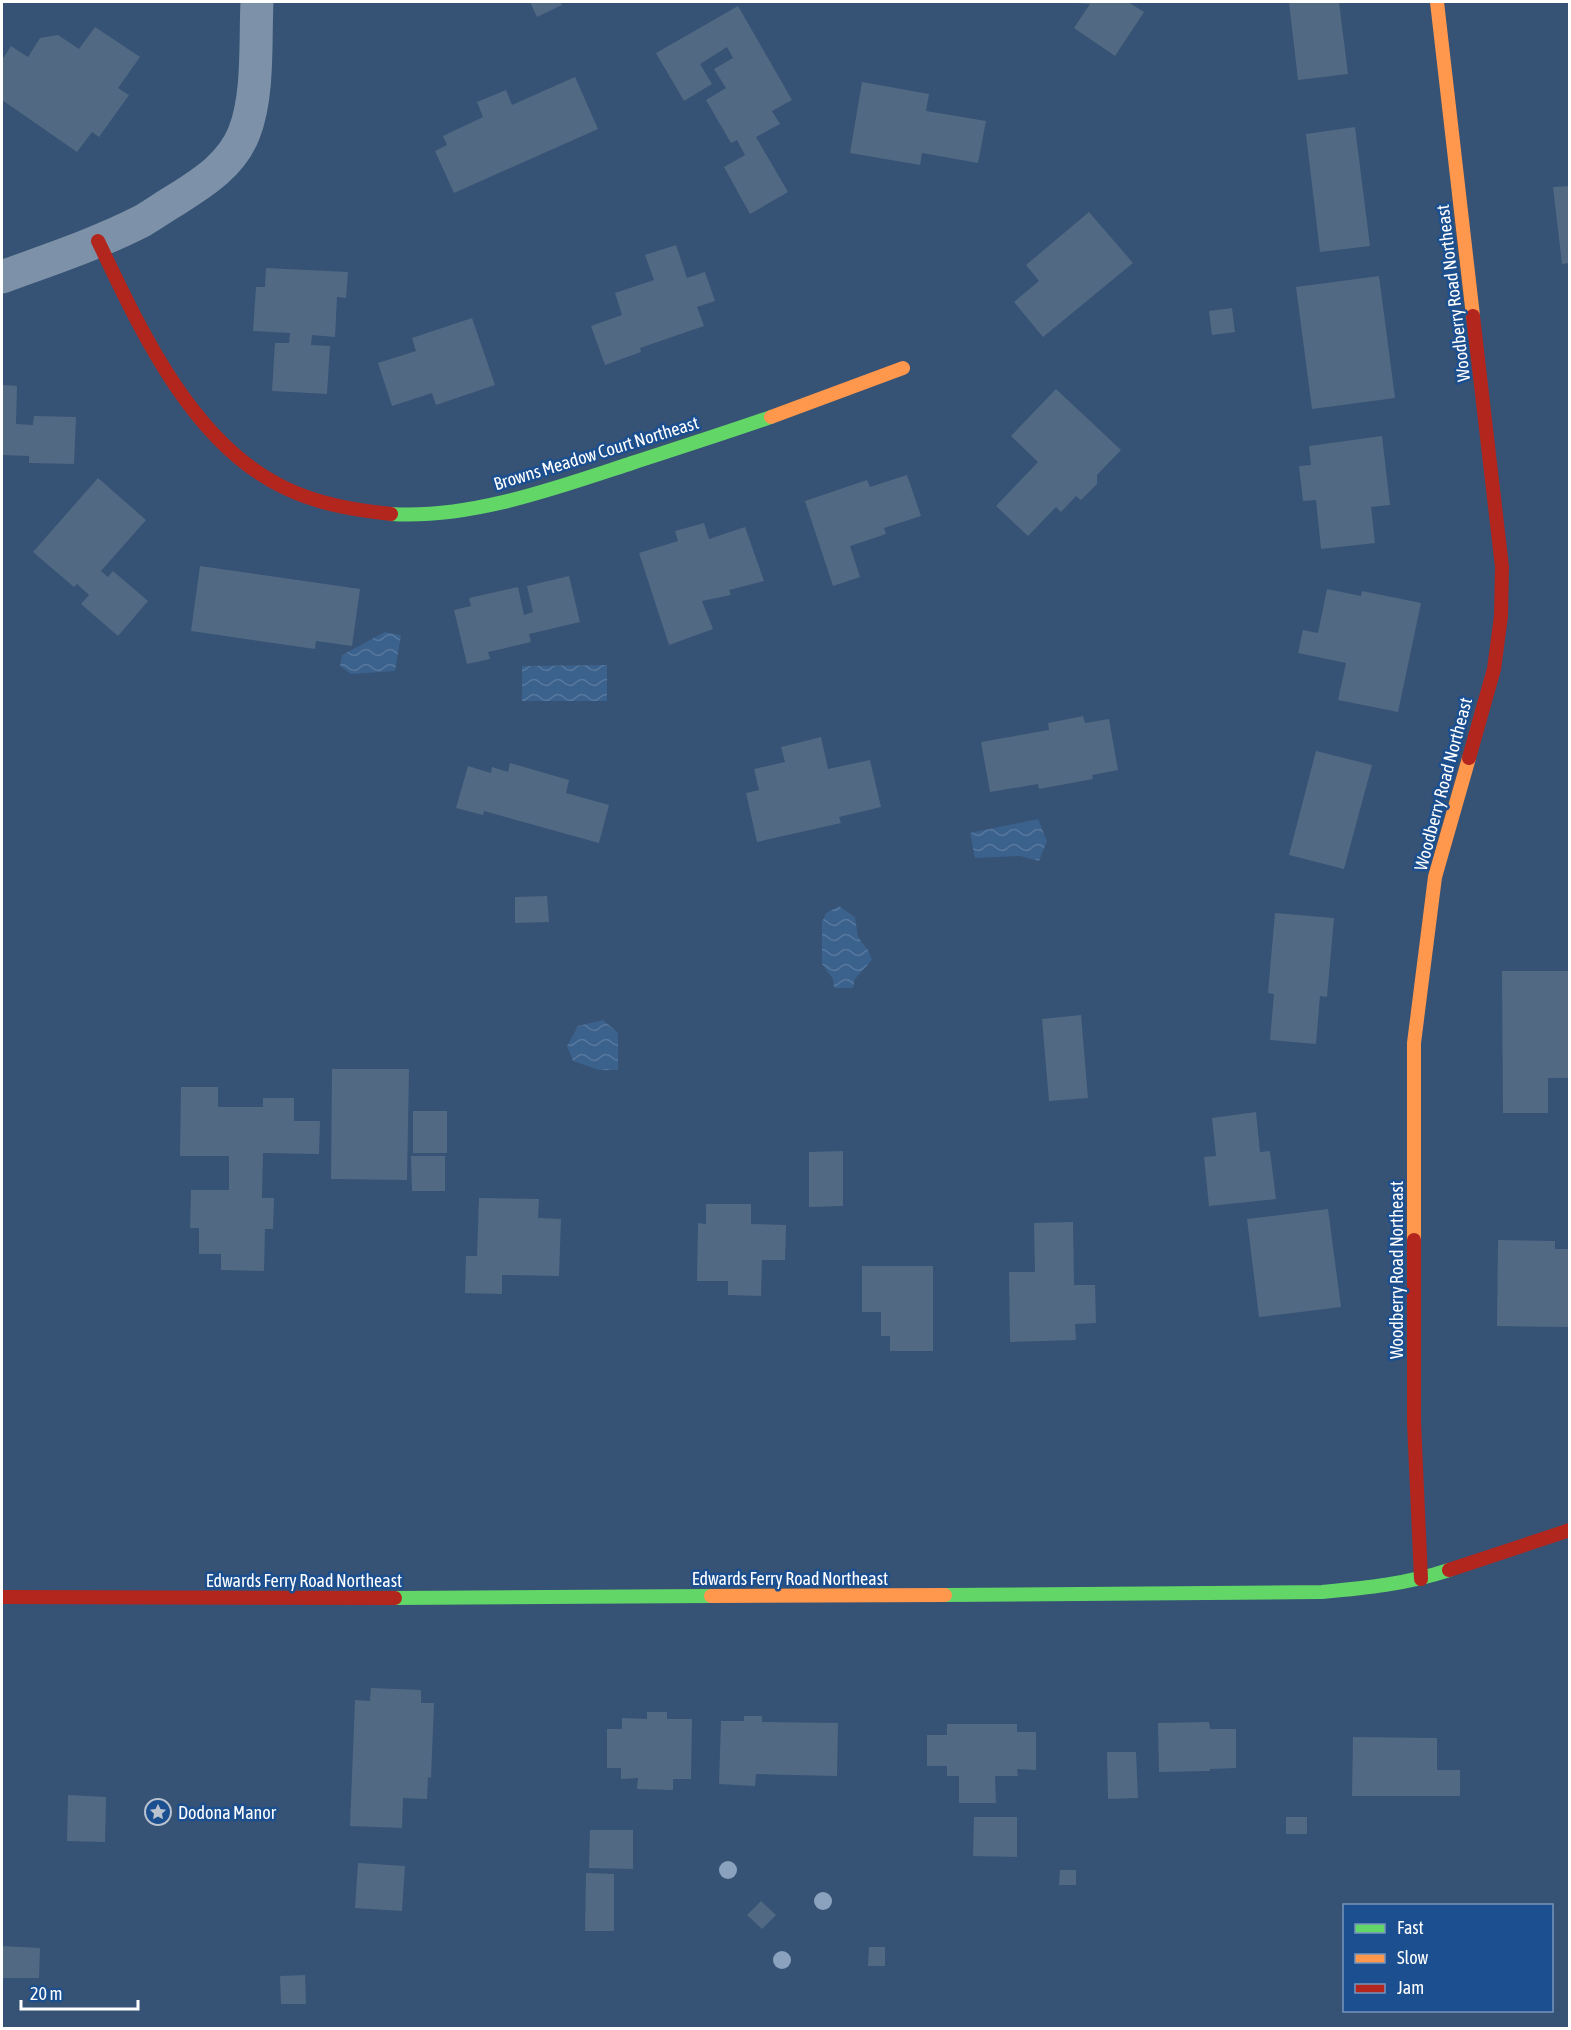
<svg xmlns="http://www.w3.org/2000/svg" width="1571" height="2030" viewBox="0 0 1571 2030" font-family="'Asap Condensed',sans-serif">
	<defs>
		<pattern id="water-waves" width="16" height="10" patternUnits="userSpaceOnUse" patternTransform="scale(1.5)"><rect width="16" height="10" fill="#3b618d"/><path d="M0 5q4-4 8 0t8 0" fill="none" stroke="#58799e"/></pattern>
	</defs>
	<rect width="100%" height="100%" fill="#365274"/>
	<path fill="url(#water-waves)" d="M385,632L401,635L395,671L351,674L340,666L342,655Z
		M607,665V701H522V666Z
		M1038,819L1047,841L1039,861L1020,856L975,858L970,833Z
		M839,906L855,917L858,937L868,950L872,960L855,979L853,988H834L833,979L822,964V922L826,913Z
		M603,1020L618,1033V1070H599L573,1061L567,1046L578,1026Z"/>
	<path fill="#526984" d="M530,2H560L562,5L537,17Z
		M1078,2H1128L1144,12L1115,56L1074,28L1090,4L1078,3Z
		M1289,2H1339L1348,74L1298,80Z
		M738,6L792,100L772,111L780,124L756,137L788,192L750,214L724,167L745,155L737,140L731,143L706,100L726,88L714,69L733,58L727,47L700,64L712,84L684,101L656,53Z
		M95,27L140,57L118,88L129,95L99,137L92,132L77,152L2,100V60L11,46L28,57L40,38L58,35L79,49Z
		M575,77L598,129L454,193L435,151L447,145L443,136L483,117L477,102L506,90L512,105Z
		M862,82L929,94L926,111L986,121L978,163L922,153L920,165L850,153Z
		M1355,127L1370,246L1320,252L1306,134Z
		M1570,186V263L1562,264L1553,187Z
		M1089,212L1133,263L1043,337L1014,302L1039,281L1026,265Z
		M676,245L687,278L705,272L715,301L697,307L704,326L640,348L641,352L605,365L591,326L622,315L615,293L654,280L645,255Z
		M266,268L348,272L346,298L337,297L335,337L312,335L311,345L330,346L327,394L272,391L275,343H289L290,333L253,331L256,287H265Z
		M1379,276L1395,398L1312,409L1296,287Z
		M1232,308L1235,332L1212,335L1209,311Z
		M472,318L495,385L436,405L432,393L392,406L378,363L416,351L412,338Z
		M2,385L17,386L16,424L33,425L34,416L76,417L74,464L29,463V456L2,455Z
		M1056,389L1121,450L1097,475V484L1081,500L1076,496L1061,512L1056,507L1028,536L996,506L1038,462L1011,436Z
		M1382,436L1390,505L1371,507L1375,543L1321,549L1316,500L1303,501L1299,466L1311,465L1309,446Z
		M907,475L921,516L884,528L886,534L850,546L860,577L833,586L805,501L867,480L870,487Z
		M98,478L146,520L101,571L108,577L113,571L148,601L118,636L81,604L89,595L77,584L74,587L33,552Z
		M704,523L709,539L745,527L764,581L729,590L731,595L702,601L713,629L669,645L639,553L678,541L675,531Z
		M200,566L360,589L352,646L316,641L315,649L191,631Z
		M569,576L580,622L529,634L531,642L488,652L490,659L467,664L454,610L471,606L469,598L518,587L524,615L533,612L527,586Z
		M1327,589L1361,596L1362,591L1421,603L1398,712L1338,700L1346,663L1298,653L1303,630L1318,633Z
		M1083,716L1085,723L1109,719L1118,770L1092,775L1093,779L1039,789L1038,784L990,792L981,742L1049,730L1048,723Z
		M821,737L828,769L870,760L881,807L839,817L841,823L757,842L746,793L759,790L754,769L785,762L781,747Z
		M1316,751L1372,765L1344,869L1289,855Z
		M510,763L569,780L566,793L609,805L599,843L484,811L483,815L456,808L468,766L491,773L492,767L508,772Z
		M547,896L549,922L515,923V897Z
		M1275,913L1334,918L1327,997L1320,996L1316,1044L1270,1040L1274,994L1268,993Z
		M1502,971H1570V1078H1548V1113H1503Z
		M1081,1015L1088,1098L1049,1101L1042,1019Z
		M332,1069H409L407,1180L331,1179Z
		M181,1087H218V1107H263V1098H294V1121H320L319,1154L263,1153L262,1198H274L273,1229H265L264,1271L221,1270V1254H199V1228H190L191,1190H229V1156H180Z
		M413,1111H447V1153H413Z
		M1256,1112L1260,1152L1270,1151L1276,1199L1209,1206L1204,1157L1216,1156L1212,1118Z
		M843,1151V1206L809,1207V1152Z
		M411,1156H445V1191H412Z
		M479,1198L539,1199L538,1218L561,1219L559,1276L502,1275V1294L465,1293L466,1256H477Z
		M706,1204H751V1224L786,1225L785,1260H762L761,1296L728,1295V1281H697L698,1223L706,1224Z
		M1328,1209L1341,1307L1259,1317L1247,1219Z
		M1073,1222L1074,1285H1095L1096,1323L1075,1324L1076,1340L1010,1342L1009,1272H1035L1034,1223Z
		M1498,1240L1555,1241V1249H1570L1569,1327L1497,1326Z
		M862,1266H933V1351H890V1336H881V1312H862Z
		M371,1688L421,1690V1703H434L431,1778L428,1777L427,1799L403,1798L402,1828L350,1826L355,1700L370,1701Z
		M647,1712H667V1719H692L691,1779H673V1790L637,1789L638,1778L621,1779V1768H607V1729H622V1718L647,1719Z
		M744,1716H762V1722L838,1723L837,1776L756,1774L755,1786L719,1784L721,1721H744Z
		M1209,1722L1210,1729H1236V1768L1210,1769V1771L1159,1772L1158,1723Z
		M947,1724H1017V1732H1036V1770L1017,1769L1018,1776H995L996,1803H959V1776H947V1766H927V1735H947Z
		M1353,1737L1437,1738V1770H1460V1796H1352Z
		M1107,1752H1136L1138,1798L1108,1799Z
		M68,1795L106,1797L105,1842L67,1841Z
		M974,1817H1017V1857L973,1856Z
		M1286,1817H1307V1834H1286Z
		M590,1830H633V1869L589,1868Z
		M358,1863L405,1866L402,1911L355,1908Z
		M1060,1870H1076V1885H1059Z
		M586,1873L614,1874V1931H585Z
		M761,1901L776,1915L762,1929L747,1915Z
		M2,1946L40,1948L39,1978H2Z
		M869,1947H885V1966H868Z
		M305,1975L306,2004H281L280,1976Z"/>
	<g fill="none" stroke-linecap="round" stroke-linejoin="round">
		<path stroke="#7d92a8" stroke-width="33" d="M2,277C48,260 97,244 142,221C154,214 165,206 177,199C204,182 232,164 244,133C259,95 255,42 257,2"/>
		<path stroke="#63d668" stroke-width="14" d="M391,514C471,519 556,488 632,463C678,448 725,433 771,417
			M945,1595L1322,1592C1365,1588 1407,1584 1449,1570
			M395,1598L711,1596"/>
		<path stroke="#ff974d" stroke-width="14" d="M1437,2L1473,316
			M771,417L903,368
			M1414,1240V1043L1435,877L1469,758
			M711,1596L945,1595"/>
		<path stroke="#b3261e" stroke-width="14" d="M98,241C140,329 192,444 285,488C318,504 354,510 391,514
			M1469,758L1494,669L1501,616L1502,567L1473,316
			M1414,1240V1422L1421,1579
			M1449,1570L1570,1530
			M2,1597L395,1598"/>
	</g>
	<g fill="#8aa2be">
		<circle cx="728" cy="1870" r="9"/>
		<circle cx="823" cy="1901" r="9"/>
		<circle cx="782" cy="1960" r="9"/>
	</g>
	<defs>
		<symbol id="sight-ring" viewBox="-11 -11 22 22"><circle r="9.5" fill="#1b4f8f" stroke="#b9c2ce" stroke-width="1.5"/><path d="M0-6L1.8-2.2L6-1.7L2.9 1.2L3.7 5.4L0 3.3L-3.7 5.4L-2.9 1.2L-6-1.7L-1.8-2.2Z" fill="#b9c2ce"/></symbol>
	</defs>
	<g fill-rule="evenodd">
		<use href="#sight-ring" x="143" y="1797" width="30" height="30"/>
	</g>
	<g text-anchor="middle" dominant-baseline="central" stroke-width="5" stroke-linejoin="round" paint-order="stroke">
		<g font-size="18" fill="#fff" stroke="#1b4f8f">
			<text transform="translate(1453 293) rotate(-97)">Woodberry Road Northeast</text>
			<text transform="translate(596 453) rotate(-17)">Browns Meadow Court Northeast</text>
			<text transform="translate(1443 784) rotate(-75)">Woodberry Road Northeast</text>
			<text transform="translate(1396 1270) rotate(-90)">Woodberry Road Northeast</text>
			<text x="790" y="1578">Edwards Ferry Road Northeast</text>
			<text x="304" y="1580">Edwards Ferry Road Northeast</text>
		</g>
		<g font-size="18" fill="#fff" stroke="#1b4f8f" text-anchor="start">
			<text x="178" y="1812">Dodona Manor</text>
		</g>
	</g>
	<rect width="1571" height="2030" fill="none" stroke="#ffffff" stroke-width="6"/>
	<rect x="1343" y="1904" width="210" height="108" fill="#1b4f8f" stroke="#7695bc" stroke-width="1.5"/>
	<rect x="1355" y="1924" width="30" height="9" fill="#63d668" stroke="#7695bc" stroke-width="1.5"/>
	<text x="1397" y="1934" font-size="18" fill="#ffffff">Fast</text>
	<rect x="1355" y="1954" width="30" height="9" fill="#ff974d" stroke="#7695bc" stroke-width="1.5"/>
	<text x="1397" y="1964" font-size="18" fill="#ffffff">Slow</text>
	<rect x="1355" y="1984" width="30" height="9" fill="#b3261e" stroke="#7695bc" stroke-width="1.5"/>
	<text x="1397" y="1994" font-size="18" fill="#ffffff">Jam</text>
	<path d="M21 2000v9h117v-9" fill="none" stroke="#ffffff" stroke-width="3"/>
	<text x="30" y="2000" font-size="18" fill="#ffffff" stroke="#1b4f8f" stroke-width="4.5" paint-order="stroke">20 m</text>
</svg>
